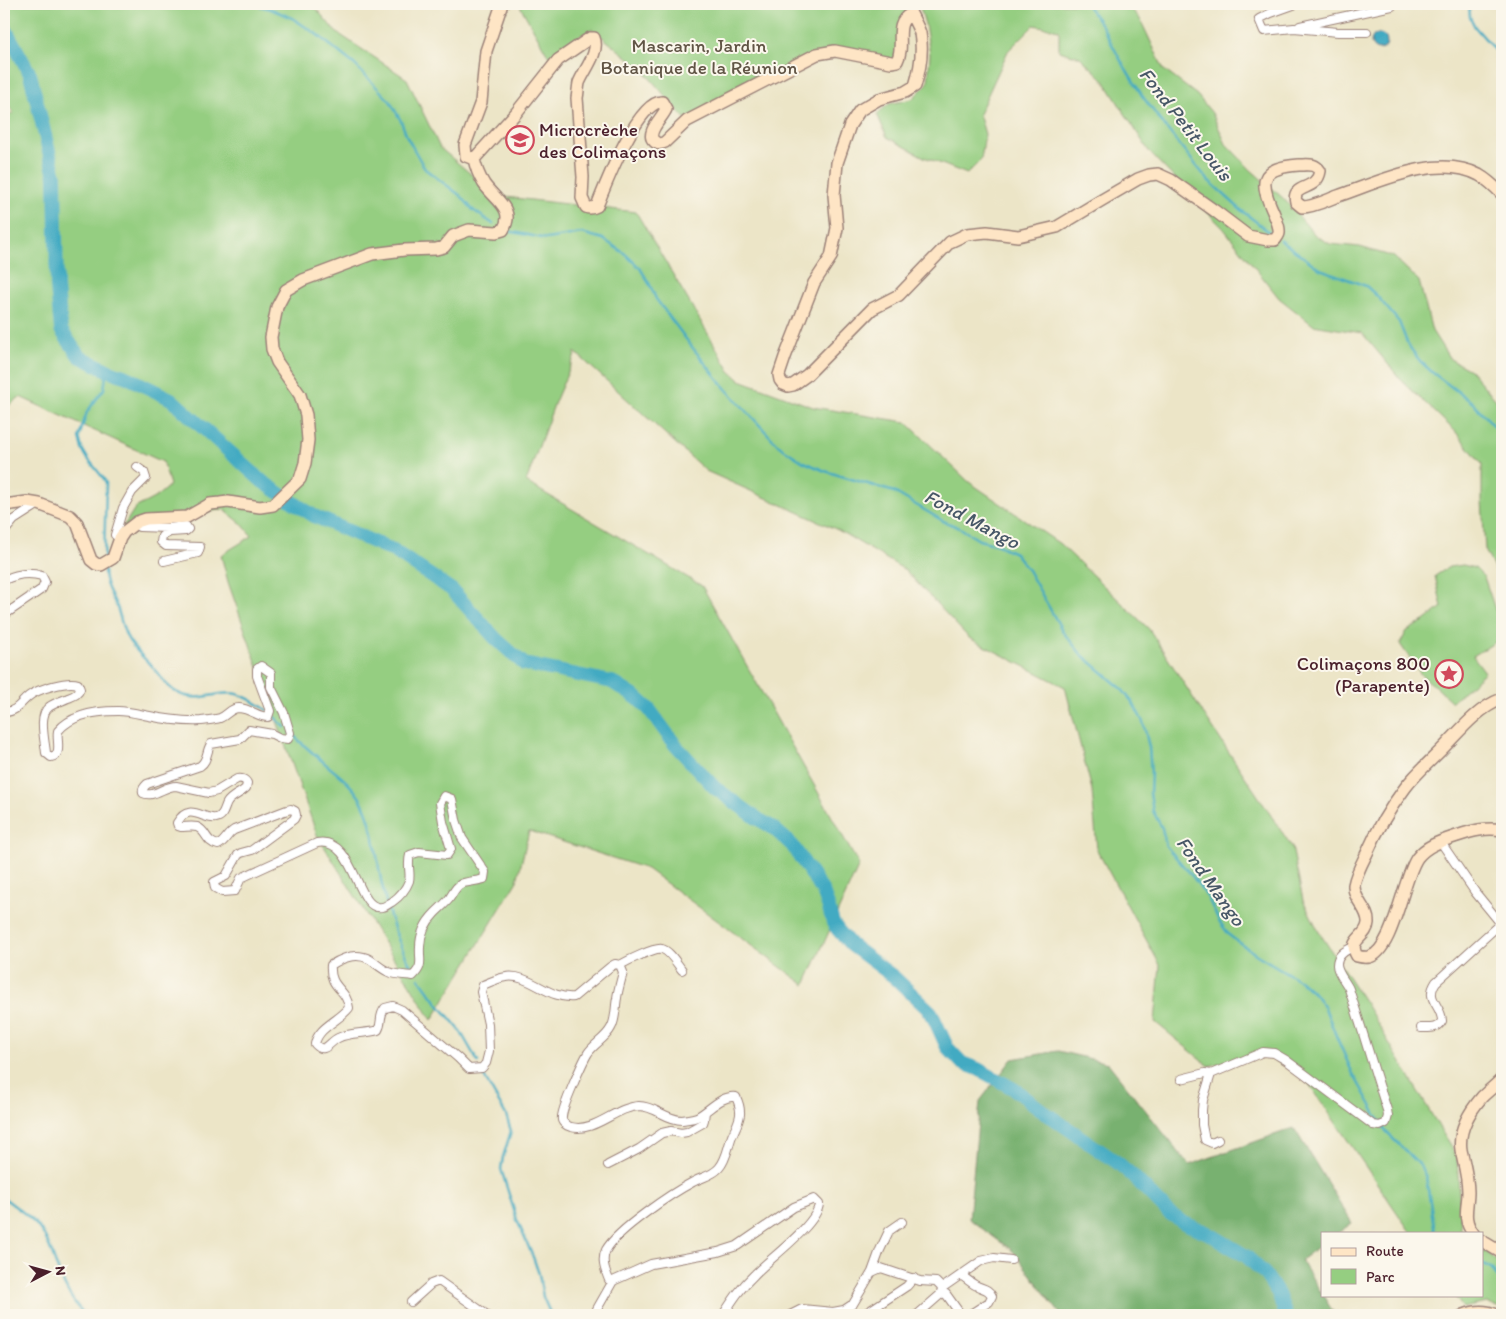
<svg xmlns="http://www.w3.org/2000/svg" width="1506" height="1319" viewBox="0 0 1506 1319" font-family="Itim,sans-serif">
	<rect width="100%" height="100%" fill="#fbf7ec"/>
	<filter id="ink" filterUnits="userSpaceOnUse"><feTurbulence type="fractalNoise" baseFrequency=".02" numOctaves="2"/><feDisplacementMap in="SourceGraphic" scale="10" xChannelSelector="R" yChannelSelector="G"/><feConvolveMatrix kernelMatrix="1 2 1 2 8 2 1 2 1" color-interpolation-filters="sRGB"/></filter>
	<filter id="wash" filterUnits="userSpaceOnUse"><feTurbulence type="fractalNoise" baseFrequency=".0096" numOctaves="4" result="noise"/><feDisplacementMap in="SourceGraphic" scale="20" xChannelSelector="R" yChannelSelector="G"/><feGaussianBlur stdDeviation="1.12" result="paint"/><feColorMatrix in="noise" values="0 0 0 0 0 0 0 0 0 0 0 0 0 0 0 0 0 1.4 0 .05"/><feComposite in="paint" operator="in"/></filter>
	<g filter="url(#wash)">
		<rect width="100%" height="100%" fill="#ece5c7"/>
		<path fill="#95ce81" stroke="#707656" d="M4,4H312L336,32L407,79L440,148L497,196L636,212L730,371L740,380L813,407L906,422L969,482L1060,544L1149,629L1208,721L1292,847L1303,900L1319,932L1366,1004L1457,1157L1461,1229L1465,1233H1411L1303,1075L1261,1053L1209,1066L1155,1022L1160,965L1097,850L1092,790L1065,687L969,638L905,570L838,530L706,471L575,352L574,358L555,402L526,482L702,586L859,865L805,985L647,869L529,831L517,881L432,1020L317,835L228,582L221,555L252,536L241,523L223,509L121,530L135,508L156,497L170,485L163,462L20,397L4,409V115L14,113L4,101Z
			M519,4H912L905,17L897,61L835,51L687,121L641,68L592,29L571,41L549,57Z
			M919,4H1127L1140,19L1164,70L1197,95L1212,113L1226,144L1251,170L1284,199L1315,235L1330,244L1360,247L1394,257L1419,281L1432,331L1450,359L1470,370L1502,407V585L1485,550L1482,501V464L1455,431L1402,381L1362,333L1313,325L1279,298L1224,229L1150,153L1103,79L1080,57L1059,51V30L1034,25L1008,51L979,114L985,134L981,160L967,174L924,157L887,137L877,114L889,104L912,99L928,83L930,54L925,24Z
			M1463,565L1475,568L1484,577L1496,612L1502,625V638L1473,656L1485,672L1452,702L1435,686L1422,676L1400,644L1407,631L1426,620L1442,607L1435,576L1449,567Z
			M1482,1248L1502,1266V1310L1487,1303L1463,1308L1454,1295H1482Z"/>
		<path fill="#78b16f" stroke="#61684d" d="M1058,1051L1108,1063L1189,1165L1294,1128L1352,1223L1338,1233H1322V1244L1301,1260L1335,1315H1061L1013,1251L969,1219L980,1101L1012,1059Z"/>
		<path fill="#42aac2" stroke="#466476" d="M1371 42a8 8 0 1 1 16 0a8 8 0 1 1-16 0Z"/>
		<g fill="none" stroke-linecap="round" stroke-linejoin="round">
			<path stroke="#42aac2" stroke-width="2.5" d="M253,4L271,9L292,18L315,33L355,65L390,101L401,121L407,137L425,169L461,196L473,210L493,224
				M1086,4L1102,26L1120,59L1143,97L1166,128L1208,180L1241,210L1273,235
				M1469,4L1470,17L1475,27L1502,58
				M508,231L547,239L582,233L603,239L624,253L640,268L650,285L656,299L692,347L726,389L779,446L802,461L825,471L894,492L943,521L960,528L979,540L998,545L1015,553L1028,570L1063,632L1081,654L1121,688L1133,703L1143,722L1149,747L1151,773L1150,793L1153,811L1162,828L1166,846L1193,877L1208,898L1219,921L1230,936L1257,955L1299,980L1315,994L1325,1008L1337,1038L1352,1072L1386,1132L1419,1164L1426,1177L1435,1233
				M1280,240L1320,269L1366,286L1377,296L1399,322L1408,345L1420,361L1433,373L1473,403L1496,428L1502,438
				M104,560L106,483L104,479L88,459L82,449L79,437L87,412L104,389L107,370
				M104,568C103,583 111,594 117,607C121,618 122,629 128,639C134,649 143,657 151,665C160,675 167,689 180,694C201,703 219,690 237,694C248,697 258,704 267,710
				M271,714L285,727
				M291,733C303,745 315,755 328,766C340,776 352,785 360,798C374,822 376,853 381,880C387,911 397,942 413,970
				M419,978L438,1004L459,1029L478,1062
				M482,1073L506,1115L511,1131L503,1157L501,1169L517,1220L533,1257L539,1274L543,1297L551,1315
				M4,1198C18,1209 32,1217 42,1232C49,1242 52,1253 56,1265C63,1283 71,1301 85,1315
				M1482,1263L1491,1268L1502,1284"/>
			<path stroke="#42aac2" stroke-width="14" d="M4,26L30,74L55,176L57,287L61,330L79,356L107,370L127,377L171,399L263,482L314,516L394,551L452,590L496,639L524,664L612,682L637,698L649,709L676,746L715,788L758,819L772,827L792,845L822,890L828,905L833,923L838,930L851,945L894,977L931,1012L947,1047L962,1063L978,1069L1014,1089L1047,1114L1118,1163L1133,1176L1169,1213L1184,1223L1208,1233L1246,1256L1265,1274L1278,1294L1286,1315"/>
		</g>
	</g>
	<g filter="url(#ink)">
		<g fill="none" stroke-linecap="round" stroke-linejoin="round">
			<defs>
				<path id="street" d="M1296,4L1271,13L1259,19L1264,31L1294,28L1338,32H1367
					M911,14L912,4
					M1300,26L1392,6
					M137,522L139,527L168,528L186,526L188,529L186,531L170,532L162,536L161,542L166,546L200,547L198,553L164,561
					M4,532L14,520L39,504
					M120,538L115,535L123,508L132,492L146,478L144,472L137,467
					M4,580C16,574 29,572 42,576L45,582L42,589L4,615
					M4,712C17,712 20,703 29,696C38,689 68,680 78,684L80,689C78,695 73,696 68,698C62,701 54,703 49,707C38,715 45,741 46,753L51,757C63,755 56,740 58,731C71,715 97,711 118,711C127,711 135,713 144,715C163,719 182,722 201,721C207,720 214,720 220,718C228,715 230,708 239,708C251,709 258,717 268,717L270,711L257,676V669L261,666L271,673V687L284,713L290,733L288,739L280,738L272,734L249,730L240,739L211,744C206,751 208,761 200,766L147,784C144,787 142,789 143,793C154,798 164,786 176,786L209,793L217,791L237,779C241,778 245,779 247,783L246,788C240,794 231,796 227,803C224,808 224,817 216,818C204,821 189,801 177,823L178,826L181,827C186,827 192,826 197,827C207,831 205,842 218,845C225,842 227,834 234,830L287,810L291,809L295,811L296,815L294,819L252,850L241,853L238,855L226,876L214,882L215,888L222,892L235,891L241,878L317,843C356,836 356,913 382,907C386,907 389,903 392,902C399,897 406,889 409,881C411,874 407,865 410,855L419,852L447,855L451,849L443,822L440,803L444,796L452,799L456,820L462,838L485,872L484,879C478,881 464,882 461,884C455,887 453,894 449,899C445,904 440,908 435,913C426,922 420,934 420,947C419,961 424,965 413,976C405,975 396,975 389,972C381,969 376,963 369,959C356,952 342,958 331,965C329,989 347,988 349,1008C339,1021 318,1027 315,1044C325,1055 329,1042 338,1038C348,1032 366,1034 378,1030C383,1022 378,1017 385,1008L393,1006L402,1010L458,1058L469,1069L482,1068L486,1063L489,1051L488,1024L481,992L483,985C491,982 498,978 506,977C529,973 549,1000 574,997L610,967L615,964L620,965L623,972C621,981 618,990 617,998C615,1008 616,1020 611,1028C606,1038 594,1044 588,1053C583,1061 562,1108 562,1117C561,1122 566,1126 571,1127C595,1133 615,1107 639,1106C655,1106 666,1120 682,1120C687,1119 692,1119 697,1117C709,1111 721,1095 736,1097C744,1114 739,1120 732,1136C728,1146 727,1159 719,1168C712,1176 702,1177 693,1182C672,1193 617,1230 606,1250C601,1260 605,1270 609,1280L613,1281L651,1264L718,1252L737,1246L794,1207L814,1199L819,1204C817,1225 769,1259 754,1275C741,1287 732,1301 723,1315
					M1440,841L1475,892L1502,925
					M620,965C627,961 655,947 662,949C670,951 677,964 682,970
					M1421,1028C1430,1028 1438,1029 1442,1021C1442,1005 1424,1000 1436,982L1502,922
					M1181,1079L1205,1073L1211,1074
					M1218,1140L1212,1143L1205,1140L1202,1125V1110L1203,1100L1211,1074L1263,1052L1274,1053L1286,1060L1373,1125L1380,1126L1386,1123L1388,1116L1387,1110C1374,1070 1362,1029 1349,989C1346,982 1337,973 1337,965C1337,955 1345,950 1354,947
					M608,1165L639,1149L662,1133L671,1131L681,1133L687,1132L703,1123L704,1120L705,1112
					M872,1272L880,1250L889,1231L902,1222
					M961,1275C965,1278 970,1282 975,1285C982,1289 988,1288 992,1296L989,1302L969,1315
					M942,1288L981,1261L994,1258L1011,1260
					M941,1292L946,1294L961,1315
					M411,1302L431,1284L439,1281L487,1315
					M597,1315V1309L613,1281
					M790,1315L802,1309L833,1312L844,1310L853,1304L872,1272L881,1268L920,1281L936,1282L942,1288L941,1294L917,1315
					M863,1315L907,1286L914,1278"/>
				<path id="secondary" d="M474,159L516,113L558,60L590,38H594C600,52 584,70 579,83C578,88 578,93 577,98L583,177L582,198L586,207C590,209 593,208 597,206C605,186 638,100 662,102L666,109C663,117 645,133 654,141C658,145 661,144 665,142L687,121L817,54L835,51L891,62L897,61C906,45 892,23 911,14C914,20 918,27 920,33C923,50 920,70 915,86L905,92L879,99L860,110L850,125L837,163L834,195L837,228L831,257L814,283L785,357L779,375L780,380L783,384L788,386L793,385L807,375L872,309L899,295L950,242L967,234L987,232L1018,236L1057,227L1102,200L1138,179L1149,175L1158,174L1171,180L1215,211L1248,236L1268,240H1275C1277,237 1279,235 1279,233C1280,227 1276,219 1274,214C1259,181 1259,168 1299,165C1308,165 1315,163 1320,171C1317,192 1291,183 1296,202L1302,207C1314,207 1327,200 1338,196C1379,182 1437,153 1479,175C1488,180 1495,187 1502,194
					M474,159L466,156L465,145L481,102L486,51L502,4
					M4,505L27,502L39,504L70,516L77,523L91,560L96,564L101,565L113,558L120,538L124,532L137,522L146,519L187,517L210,504L220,503L228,502L260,507L273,505L300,479L305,463L308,440L306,415L300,395L277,362L272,349L271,337L277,307L286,290L303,280L372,254L404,250L436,249L444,247L453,236L469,230L496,232L503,230C516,209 495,200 484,184C479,176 476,169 474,159
					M1502,699C1480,707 1463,727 1447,744C1433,759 1417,772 1405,788C1390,808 1377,830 1367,853C1362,863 1356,874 1354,885C1353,900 1369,909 1368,923C1367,938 1347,939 1357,956C1361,957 1365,958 1369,957C1393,952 1403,878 1417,858C1427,845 1442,841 1457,836C1472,831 1486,827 1502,830
					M1473,1233C1462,1219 1468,1207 1468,1192C1468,1178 1464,1164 1461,1150C1458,1131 1470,1111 1482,1097C1488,1091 1496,1085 1502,1079
					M1482,1241L1502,1253
					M1464,1315C1476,1310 1486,1310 1497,1315"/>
			</defs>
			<use href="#street" stroke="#9b8279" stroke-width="10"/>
			<use href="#secondary" stroke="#9b8279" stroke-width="14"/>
			<use href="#street" stroke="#fff" stroke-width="8"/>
			<use href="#secondary" stroke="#fee5c5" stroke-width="11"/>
		</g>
	</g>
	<defs>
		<symbol id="school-ring" viewBox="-11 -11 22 22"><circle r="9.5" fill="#fbf7ec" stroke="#d1495b" stroke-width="1.5"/><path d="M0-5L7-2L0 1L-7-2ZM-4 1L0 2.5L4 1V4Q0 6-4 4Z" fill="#d1495b"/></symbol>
		<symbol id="sight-ring" viewBox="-11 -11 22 22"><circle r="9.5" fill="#fbf7ec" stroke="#d1495b" stroke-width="1.5"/><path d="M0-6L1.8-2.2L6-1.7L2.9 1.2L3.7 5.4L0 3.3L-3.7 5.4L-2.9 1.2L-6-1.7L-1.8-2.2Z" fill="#d1495b"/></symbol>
	</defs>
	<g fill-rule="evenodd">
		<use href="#school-ring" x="504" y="124" width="32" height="32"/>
		<use href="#sight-ring" x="1433" y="658" width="32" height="32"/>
	</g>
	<g text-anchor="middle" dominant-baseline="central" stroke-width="4" stroke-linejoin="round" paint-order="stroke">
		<g font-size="19" fill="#605445" stroke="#fbf7ec">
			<text x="699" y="45">Mascarin, Jardin<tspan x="699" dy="22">Botanique de la Réunion</tspan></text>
		</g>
		<g font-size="19" fill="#4a1f2b" stroke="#fbf7ec" text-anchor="start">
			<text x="539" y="129">Microcrèche<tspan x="539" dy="22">des Colimaçons</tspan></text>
			<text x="1430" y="663" text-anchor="end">Colimaçons 800<tspan x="1430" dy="22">(Parapente)</tspan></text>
		</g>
		<g font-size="20" font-style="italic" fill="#475767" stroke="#fbf7ec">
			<text transform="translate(1186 124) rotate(52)">Fond Petit Louis</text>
			<text transform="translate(972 519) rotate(28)">Fond Mango</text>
			<text transform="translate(1211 881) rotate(55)">Fond Mango</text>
		</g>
	</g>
	<rect width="1506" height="1319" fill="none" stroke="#fbf7ec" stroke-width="20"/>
	<rect x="1321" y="1232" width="162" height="65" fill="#fbf7ec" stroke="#b4a19f"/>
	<rect x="1331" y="1248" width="25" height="8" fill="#fee5c5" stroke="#b4a19f"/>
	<text x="1366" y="1256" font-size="15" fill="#4a1f2b">Route</text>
	<rect x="1331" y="1269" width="25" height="15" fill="#95ce81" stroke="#b4a19f"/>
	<text x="1366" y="1282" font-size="15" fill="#4a1f2b">Parc</text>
	<g transform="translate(48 1272) rotate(84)" stroke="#fbf7ec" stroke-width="4" paint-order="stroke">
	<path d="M0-4L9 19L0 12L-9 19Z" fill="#4a1f2b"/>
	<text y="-8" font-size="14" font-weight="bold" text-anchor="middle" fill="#4a1f2b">N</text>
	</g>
</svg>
